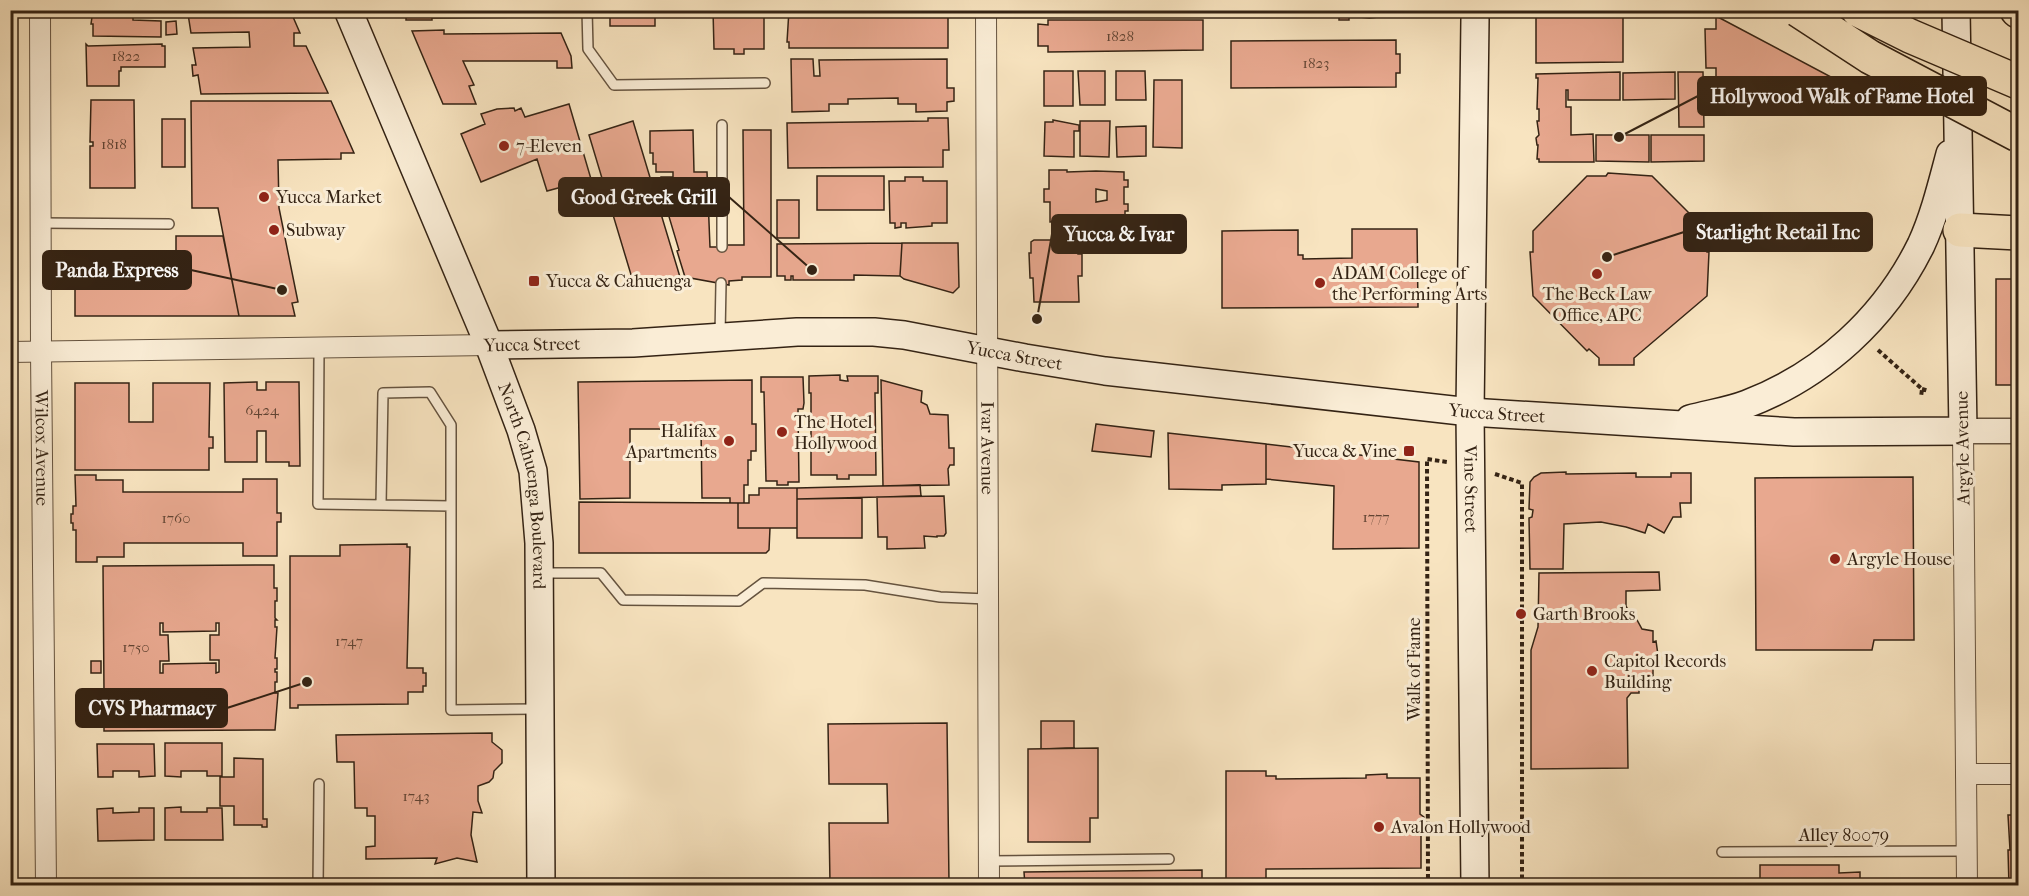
<svg xmlns="http://www.w3.org/2000/svg" width="2029" height="896" viewBox="0 0 2029 896" font-family="'IM FELL French Canon',serif">
	<rect width="100%" height="100%" fill="#f8e4c0"/>
	<filter id="stains"><feTurbulence type="fractalNoise" baseFrequency=".00333" numOctaves="4"/><feColorMatrix values="0 0 0 0 .2 0 0 0 0 .09 0 0 0 0 .02 0 0 0 .5 -.17"/></filter>
	<radialGradient id="worn" r=".72"><stop offset=".6" stop-color="#630" stop-opacity="0"/><stop offset="1" stop-color="#630" stop-opacity=".3"/></radialGradient>
	<path fill="#e8a88f" stroke="#342314" stroke-width="1.5" fill-rule="evenodd" d="M93,10H133V20L161,21V37L93,36V24H91Z
		M183,10H290L300,33H294V46H306L328,93L201,94L198,75L193,76L192,65H196L193,48L250,47L249,32L191,33L188,14L183,15Z
		M412,10H544L547,17L432,18V20H406V14H412Z
		M610,10H655V26H610Z
		M713,10H764V49H744V54H734V49H714Z
		M789,10H948V48H789V42H787Z
		M1277,10H1398V15L1370,18V16L1369,18L1349,16V20H1339V16H1277Z
		M1536,10H1623V62L1536,63Z
		M1716,16L1846,85V89H1856V109H1716V68H1706L1705,29H1716Z
		M1048,20H1203V50L1048,52V46H1038V24L1048,25Z
		M176,21L177,34L166,35V22Z
		M444,30V34L561,33L571,56L572,68H557V61H463L474,85L469,86L476,104H443L412,31Z
		M1396,40V54H1400V73H1396V87L1231,88V41Z
		M86,44L88,46L162,44V46H165V67H121V71H119V86H87Z
		M791,59H813L814,76H820L819,60L947,59V88H954V101L947,102V111L916,112V104H898V98L848,99V104H829V111L792,112Z
		M1044,71H1073V106H1044Z
		M1078,71H1105V105H1080Z
		M1116,71H1145L1146,100H1116Z
		M1620,72V100H1568V90H1566V107H1571V135L1593,134L1594,162H1539V159H1537L1538,145H1537L1536,138L1539,135L1537,121H1539V109H1537L1538,78H1536V74Z
		M1675,72V99L1623,100V73Z
		M1678,72H1703L1704,127H1679Z
		M1154,80H1182V148L1153,147Z
		M91,100H134L135,188H90V146H93V142H90Z
		M191,101H331L354,153H341V159L278,160L279,208L298,302L292,303L295,316H239L218,208H192Z
		M569,104L591,179L547,191L537,159L481,182L461,134L485,124L481,114L497,109L514,108L515,111L521,108L525,117Z
		M928,118H948L949,150H943V167L788,168L787,123L928,121Z
		M162,119H185V167H162Z
		M1053,120L1079,125V131H1074V157L1044,156L1045,122H1053Z
		M633,121L680,277L632,278L589,135Z
		M1080,121H1110L1109,157L1080,156Z
		M1146,126V156L1117,157L1116,127Z
		M693,130L694,172H707L710,247H722V245H744L743,130H771V277H742V280L729,281V285L685,277L677,251L679,250L667,210V187H661V177H673V172H656V164H653V153H650V131Z
		M1596,135H1649V162L1596,161Z
		M1651,135H1704V161L1651,162Z
		M1049,170H1067V172L1096,171L1124,172V180H1128V187H1124V204H1128V211H1125V220L1083,219V221L1050,222V202H1044V189H1049ZM1096,189L1107,191V200L1096,202Z
		M1608,173L1652,176L1707,231V252H1709L1707,296L1634,358V365H1599V358L1589,349L1587,351L1533,296L1530,252H1533V231L1587,176H1606Z
		M817,176H884V210H817Z
		M905,177H923V181H947V223H932V226L906,228V223H901V227L895,228V223H890L889,181H905Z
		M777,200H799V238H777Z
		M1352,229H1417L1418,307L1222,308V231L1298,230V255H1303V259L1352,258Z
		M176,236H223L239,316H75V267H176Z
		M1034,240H1078V254H1082V276H1078L1079,302H1034L1033,278H1030L1029,253H1031V242Z
		M902,243L900,276L854,275V280H793V276H791V280H785V276H777V244Z
		M902,243H958L959,287L953,293L904,279L900,276Z
		M1996,279H2018V402H2013V385H1996Z
		M840,375V380L846,381H848L847,376H878V393H875L876,475H849V479H837V475H811V393H809V376Z
		M761,377H803L804,403L803,409H798L799,482H788V485H777V481H766L764,392H761Z
		M752,380V424H756V451H751V460H748V485H744V503H730V498H702L701,428L672,429L670,431L659,429H630V498L580,499L578,382Z
		M881,380L922,391L921,402L927,405L930,414L948,415L949,448H954V465H950L948,469L949,485L883,486Z
		M257,382V390H266V382H299L300,466H289V462H266V431H257V462H225L224,383Z
		M75,383H129V422H153V383H210L209,437H213V448H209V470H75Z
		M1096,424L1154,431L1151,457L1092,451Z
		M1168,433L1266,444V484L1222,485V490L1169,489Z
		M1266,444L1419,462V548L1333,549L1334,486L1266,479Z
		M2015,469H2018V502H2017L2015,495Z
		M1566,472V474L1636,473V477H1671V473H1691V503H1680L1681,517H1673L1664,533L1648,524L1645,533L1626,527L1601,522L1564,524L1563,569H1530L1529,518L1532,517L1533,510L1529,509L1530,482L1534,477L1541,473Z
		M75,475H96V480H123V492H243V479H277V513H281V522H277V556H243V543H124V557H97V562H76V530H73V523H71V514H73V506H76Z
		M1913,477L1914,640H1874L1872,650H1756L1755,478Z
		M920,485L921,496L797,499V488Z
		M759,488H797V528H738V503H749V495H759Z
		M944,496L946,533L944,536H937V537L924,536L925,548L887,549V537H878L877,497Z
		M862,498V538H797V499Z
		M579,502L738,503V528H770L769,550L766,553H579Z
		M407,544V547H410L407,668H423V673H426V686H423V692H408V704L298,705V708H290V556H340V545Z
		M274,565V588H277V601H275V618L277,620H275V627H277L275,658H277V669H275V672H277V682H275V693H278L275,730L104,731V703H101V691H104L103,566ZM160,623H163V632L216,631V623H219V635H210V660H219V672L216,673V663L163,664V673H160V661H169L168,635H160Z
		M1659,572L1660,590L1626,591V606L1630,613L1637,620L1642,629L1653,631V642L1656,641L1658,655L1657,666H1653V676H1639V693H1631L1627,698L1628,768L1531,769V650L1538,627L1539,573Z
		M91,661H101V673H91Z
		M1041,721H1074V748L1041,749Z
		M947,723L949,882L925,883V885L883,886L830,883L829,823H888L887,784H829L828,724Z
		M492,733V742L502,750V763L494,771L493,778L489,782L478,786V801L482,813L473,812L471,835L477,862L457,858L435,864L437,858L366,859V847L375,846V816H367V808H355L354,762H337L336,735Z
		M165,743H222V776H207V771H181V777L165,776Z
		M97,744H154L155,776L139,777V771H113V777H98Z
		M1098,748V818H1090V842H1028V749Z
		M234,758L263,759V819H267V827H262V825H234V806H220V777H234Z
		M1226,771H1266V776H1276V779L1366,778V775L1387,774V778H1420V814L1424,817V826L1421,829V868L1266,869V879H1226Z
		M181,807V812H207V808H222L223,840H165V808Z
		M113,808V813L139,812V808H154V840L98,841L97,809Z
		M2008,815H2018V886H2009L2008,850H2010Z
		M1760,865H1839V873L1860,872V886H1760Z
		M1202,870V886H1025L1024,872Z
		M1239,880H1245V883L1421,882V886H1239Z"/>
	<g fill="none" stroke-linecap="round" stroke-linejoin="round">
		<defs>
			<path id="service" d="M587,10L588,49L614,85L765,83
				M722,125V247
				M40,223L169,224
				M720,335L721,283
				M319,348L318,504L451,506V425L430,392L383,393L381,505
				M451,506V710L537,709
				M542,573H601L623,600L739,601L763,583L865,585L940,597L987,599
				M1722,852L1967,851
				M988,861L1169,859
				M318,886L319,784"/>
			<g id="minor">
				<path id="s1" d="M40,10L41,351L46,886"/>
				<path id="s2" d="M986,10L989,886"/>
				<path d="M10,352L489,345"/>
				<path d="M1963,431L1967,886"/>
				<path d="M1966,774H2018"/>
			</g>
			<path id="tertiary" d="M1963,431H2018"/>
			<g id="secondary">
				<path id="s3" d="M348,10L489,345L521,430L533,471L539,543L541,886"/>
				<path id="s4" d="M1475,19L1470,412L1475,886"/>
				<path id="s5" d="M489,345L633,343L797,332H874L904,335L1025,358L1105,371L1470,412L1794,432L1963,431L1956,10"/>
				<path d="M1690,419C1708,414 1729,411 1747,404C1823,375 1885,318 1921,245C1934,217 1942,184 1950,154"/>
			</g>
			<path id="motorway" d="M2017,10L2018,11
				M1960,230L2018,233"/>
		</defs>
		<use href="#service" stroke="#65533f" stroke-width="12"/>
		<use href="#minor" stroke="#65533f" stroke-width="22"/>
		<use href="#tertiary" stroke="#65533f" stroke-width="27"/>
		<use href="#secondary" stroke="#342314" stroke-width="30"/>
		<use href="#motorway" stroke="#342314" stroke-width="36"/>
		<path stroke="#342314" stroke-width="4" stroke-dasharray="4.5 3" stroke-linecap="butt" d="M1878,350L1922,389L1921,397
			M1922,389L1929,391
			M1495,474L1522,483V886
			M1428,886L1427,459L1447,462"/>
		<use href="#service" stroke="#faedd6" stroke-width="9"/>
		<use href="#minor" stroke="#faedd6" stroke-width="20"/>
		<use href="#tertiary" stroke="#faedd6" stroke-width="24"/>
		<use href="#secondary" stroke="#faedd6" stroke-width="27"/>
		<use href="#motorway" stroke="#f8e4c0" stroke-width="33"/>
		<defs>
			<path id="motorway-bridge" d="M1798,10L1870,57L2018,135
				M1858,10L1910,36L2018,82"/>
		</defs>
		<use href="#motorway-bridge" stroke="#342314" stroke-width="36" stroke-linecap="butt"/>
		<use href="#motorway-bridge" stroke="#f8e4c0" stroke-width="33"/>
	</g>
	<g fill="#8f2418" stroke="#faedd6" stroke-width="2">
		<circle cx="504" cy="146" r="6"/>
		<circle cx="264" cy="197" r="6"/>
		<circle cx="274" cy="230" r="6"/>
		<circle cx="1597" cy="274" r="6"/>
		<rect x="528" y="275" width="12" height="12" rx="3"/>
		<circle cx="1320" cy="283" r="6"/>
		<circle cx="782" cy="432" r="6"/>
		<circle cx="729" cy="441" r="6"/>
		<rect x="1403" y="445" width="12" height="12" rx="3"/>
		<circle cx="1835" cy="559" r="6"/>
		<circle cx="1521" cy="614" r="6"/>
		<circle cx="1592" cy="671" r="6"/>
		<circle cx="1379" cy="827" r="6"/>
	</g>
	<g text-anchor="middle" dominant-baseline="central" stroke-width="6" stroke-linejoin="round" paint-order="stroke">
		<g font-size="15" fill="#614433">
			<text x="1120" y="36">1828</text>
			<text x="126" y="56">1822</text>
			<text x="1316" y="63">1823</text>
			<text x="114" y="144">1818</text>
			<text x="262" y="410">6424</text>
			<text x="1376" y="517">1777</text>
			<text x="176" y="518">1760</text>
			<text x="349" y="641">1747</text>
			<text x="136" y="647">1750</text>
			<text x="416" y="796">1743</text>
		</g>
		<g font-size="18" fill="#342314" stroke="#faedd6" text-anchor="start">
			<text x="516" y="146">7-Eleven</text>
			<text x="276" y="197">Yucca Market</text>
			<text x="286" y="230">Subway</text>
			<text x="1332" y="273">ADAM College of<tspan x="1332" dy="21">the Performing Arts</tspan></text>
			<text x="546" y="281">Yucca &amp; Cahuenga</text>
			<text x="1597" y="294" text-anchor="middle">The Beck Law<tspan x="1597" dy="21">Office, APC</tspan></text>
			<text x="794" y="422">The Hotel<tspan x="794" dy="21">Hollywood</tspan></text>
			<text x="717" y="431" text-anchor="end">Halifax<tspan x="717" dy="21">Apartments</tspan></text>
			<text x="1397" y="451" text-anchor="end">Yucca &amp; Vine</text>
			<text x="1847" y="559">Argyle House</text>
			<text x="1533" y="614">Garth Brooks</text>
			<text x="1604" y="661">Capitol Records<tspan x="1604" dy="21">Building</tspan></text>
			<text x="1391" y="827">Avalon Hollywood</text>
		</g>
		<g font-size="18" fill="#342314" stroke="#faedd6">
			<text transform="translate(532 345) rotate(-1)">Yucca Street</text>
			<text stroke="none"><textPath href="#s5" startOffset="528">Yucca Street</textPath></text>
			<text stroke="none"><textPath href="#s5" startOffset="1014">Yucca Street</textPath></text>
			<text stroke="none"><textPath href="#s1" startOffset="438">Wilcox Avenue</textPath></text>
			<text stroke="none"><textPath href="#s2" startOffset="438">Ivar Avenue</textPath></text>
			<text transform="translate(1963 448) rotate(-91)">Argyle Avenue</text>
			<text stroke="none"><textPath href="#s3" startOffset="510">North Cahuenga Boulevard</textPath></text>
			<text stroke="none"><textPath href="#s4" startOffset="470">Vine Street</textPath></text>
			<text transform="translate(1414 669) rotate(-90)">Walk of Fame</text>
			<text x="1844" y="835">Alley 80079</text>
		</g>
	</g>
	<path fill="none" stroke="#342314" stroke-width="2" d="M1619 137L1698 96M812 270L729 197M1607 257L1684 232M1037 319L1052 234M282 290L191 270M307 682L227 708"/>
	<g fill="#342314" stroke="#faedd6" stroke-width="2">
		<circle cx="1619" cy="137" r="6"/>
		<circle cx="812" cy="270" r="6"/>
		<circle cx="1607" cy="257" r="6"/>
		<circle cx="1037" cy="319" r="6"/>
		<circle cx="282" cy="290" r="6"/>
		<circle cx="307" cy="682" r="6"/>
	</g>
	<g fill="#342314" stroke="#342314" stroke-width="2">
		<rect x="1698" y="77" width="288" height="38" rx="6"/>
		<rect x="559" y="178" width="170" height="38" rx="6"/>
		<rect x="1684" y="213" width="188" height="38" rx="6"/>
		<rect x="1052" y="215" width="134" height="38" rx="6"/>
		<rect x="43" y="251" width="148" height="38" rx="6"/>
		<rect x="76" y="689" width="151" height="38" rx="6"/>
	</g>
	<g font-size="20" text-anchor="middle" font-weight="bold" fill="#fff">
		<text x="1842" y="103">Hollywood Walk of Fame Hotel</text>
		<text x="644" y="204">Good Greek Grill</text>
		<text x="1778" y="239">Starlight Retail Inc</text>
		<text x="1119" y="241">Yucca &amp; Ivar</text>
		<text x="117" y="277">Panda Express</text>
		<text x="152" y="715">CVS Pharmacy</text>
	</g>
	<rect width="2029" height="896" fill="none" stroke="#f8e4c0" stroke-width="36"/>
	<rect x="12" y="12" width="2005" height="872" fill="none" stroke="#342314" stroke-width="3"/>
	<rect x="18" y="18" width="1993" height="860" fill="none" stroke="#342314" stroke-width="1.5"/>
	<rect width="100%" height="100%" filter="url(#stains)"/>
	<rect width="100%" height="100%" fill="url(#worn)"/>
</svg>
